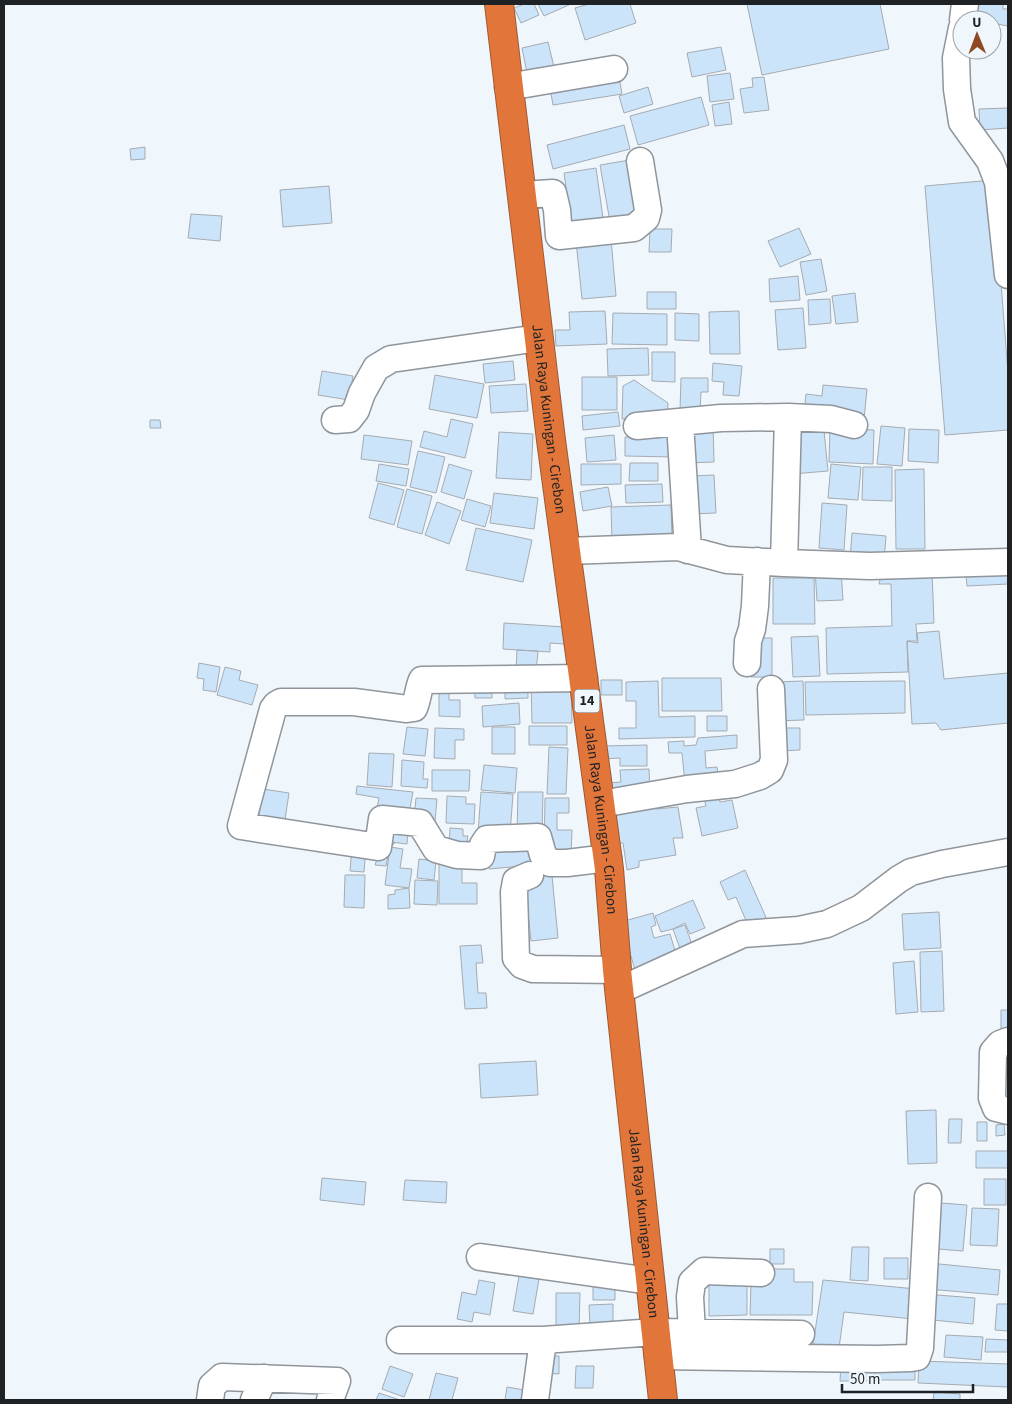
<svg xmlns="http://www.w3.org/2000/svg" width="1012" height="1404" viewBox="0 0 1012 1404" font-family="'Source Sans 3',sans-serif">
	<rect width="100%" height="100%" fill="#eff6fc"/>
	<path fill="#cce4fa" stroke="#a5abb1" d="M524,4H534L539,15L521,23L514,8Z
		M538,4H571L544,16Z
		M589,4H630L636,23L585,40L575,8Z
		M747,4H880L889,49L762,75Z
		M978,4H1003V9H1008V26L992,23V20H975Z
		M548,42L554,67L527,73L522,48Z
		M721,47L726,70L692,77L687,53Z
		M618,71L622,94L553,105L549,82Z
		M730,73L734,99L710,102L707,76Z
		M764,77L769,110L744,113L740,89L753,87L752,78Z
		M648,87L653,104L624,113L619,96Z
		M701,97L709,125L638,145L630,116Z
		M729,102L732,124L715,126L712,105Z
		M1008,108V128L980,130L979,109Z
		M624,125L630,149L553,169L547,145Z
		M145,147V159L131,160L130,149Z
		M630,160L639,217L610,222L600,165Z
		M596,168L604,225L572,230L564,173Z
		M993,180L1008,373V430L945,435L925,186Z
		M329,186L332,223L283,227L280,190Z
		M191,214L222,216L220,241L188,238Z
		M799,228L811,254L780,267L768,241Z
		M650,229H672L671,252H649Z
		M611,238L616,296L582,299L576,241Z
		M821,259L827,291L806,295L800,262Z
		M798,276L800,300L770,302L769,279Z
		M647,292H676V309H647Z
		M855,293L858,322L836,324L832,296Z
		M830,299L831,323L809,325L808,300Z
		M803,308L806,348L778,350L775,310Z
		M605,311L607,344L556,346L555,330H570L569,312Z
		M739,311L740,354H710L709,312Z
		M613,313L667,314V345L612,344Z
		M675,313L699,314V341L675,340Z
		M648,348L649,375L608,376L607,349Z
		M652,352H675V382L652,381Z
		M513,361L515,380L485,383L483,364Z
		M713,363L742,366L739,396L723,395L724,382L712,381Z
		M322,371L353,376L349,400L318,395Z
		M435,375L484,384L477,418L429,409Z
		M582,377H617V410H582Z
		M681,378H708V392H701L700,411H680Z
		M634,380L668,403L667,421L622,419L623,386Z
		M526,384L528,411L491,413L489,386Z
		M823,385L867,389L864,419L804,413L806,394L822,396Z
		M618,412L620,426L583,430L582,416Z
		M451,419L473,424L465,458L420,447L424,431L447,437Z
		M150,420H160L161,428H150Z
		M823,420L828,471L792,474L797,422Z
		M713,424L714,462L687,463L686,425Z
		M881,426L905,428L902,466L877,464Z
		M659,427H676L675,457L625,456V437L659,438Z
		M830,428L874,430L873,464L829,462Z
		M909,429L939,430L938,463L908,461Z
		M499,432L533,434L531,480L496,478Z
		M364,435L412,441L408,465L361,459Z
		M614,435L616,460L587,462L585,438Z
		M418,451L445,457L436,493L410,487Z
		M630,463H658V481H629Z
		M379,464L409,469L406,486L376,481Z
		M449,464L472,471L464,499L441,492Z
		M581,464H621V484L581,485Z
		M831,464L861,467L858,500L828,498Z
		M863,467H892V501L862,500Z
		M924,469L925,549H896L895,470Z
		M714,475L716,513L690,514L689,476Z
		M378,483L404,490L394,525L369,518Z
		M662,484L663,502L626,503L625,485Z
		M608,487L612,506L583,511L580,492Z
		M407,489L432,496L422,534L397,527Z
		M494,493L538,498L534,529L490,523Z
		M467,499L491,506L485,527L461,520Z
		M437,502L461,511L449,544L425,535Z
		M822,503L847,505L844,550L819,548Z
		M671,505L672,539L612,540L611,507Z
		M476,528L532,540L523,582L466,570Z
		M852,533L886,536L884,562L850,560Z
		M841,569L843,600L817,601L815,570Z
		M932,571L934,623L916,624L917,641H907L908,672L827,674L826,628L892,626L891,584H879L882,572Z
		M1008,574V584L967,586L966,576Z
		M773,578H814L815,624H773Z
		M504,623L565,627L564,644L550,643V652L503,649Z
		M939,631L944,679L1008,673V723L941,730L936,723L912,724L907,641L918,643L917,633Z
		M818,636L820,676L793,677L791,637Z
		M751,638H772V677H751Z
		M517,650L538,651L536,672L516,671Z
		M199,663L220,667L216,692L203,690L204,679L197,678Z
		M225,667L241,671L239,680L258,685L252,705L217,695Z
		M662,678H721L722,711H662Z
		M491,680L492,698H475L474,681Z
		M601,680H622V695H601Z
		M505,681H528V698L505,699Z
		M571,681L572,723H532L531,682Z
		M658,681L659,717L695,716V737L619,739V728H636V701H626V682Z
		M803,681L804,720L774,721L773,682Z
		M905,681V713L806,715L805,682Z
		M439,687H449V700H460V717L439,716Z
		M519,703L520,724L483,727L482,706Z
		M707,716H727V731H707Z
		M529,726H567V745H529Z
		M407,727L428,729L425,756L403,754Z
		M492,727H515V754H492Z
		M435,728L464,729V740H455V759L434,758Z
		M776,728H800V750L777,751Z
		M737,735V748L705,751L706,768L717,767L719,781L685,783L682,753H669L668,742L684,741V746L696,745L698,738Z
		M647,745V766H620V758L602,759V746Z
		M549,747L568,748L566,794H547Z
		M369,753L394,754L392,787L367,785Z
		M402,760L424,762L423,779H428L427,788L401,786Z
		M484,765L517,768L515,793L481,790Z
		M649,769L650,797L609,799L608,783L621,782L620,770Z
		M432,770H470L469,791H432Z
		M357,786L413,792L408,819L376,814L379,798L356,794Z
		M263,789L289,793L285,820L259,816Z
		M481,792L513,794L510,834L478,833Z
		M518,792H543L542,834L517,833Z
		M447,796L466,797V804H475L474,824L446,823Z
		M719,796L720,802L732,800L738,828L702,836L696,808L706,806L704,799Z
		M416,798L437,799L435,821L414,819Z
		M545,798H569V813H557V830H572L571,855H544Z
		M654,798L656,809L678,807L683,838H673L676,855L639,861V867L627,870L623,843H617L610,806Z
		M385,827L408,830L407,844L383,841Z
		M450,828L463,829V836H468L467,841L473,842L472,851L449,850Z
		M532,840L534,865L489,869L487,844Z
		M383,841L395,843L390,847L386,866L375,865Z
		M352,847L366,848L364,872L350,871Z
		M390,847L403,849L400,868L412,869L409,888L385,885Z
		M419,859L436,861L434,880L417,878Z
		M439,863H462V883H477V904H439Z
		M551,865L558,938L531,941L523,868Z
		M745,870L768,922L750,930L736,897L728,900L720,882Z
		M345,875H365L364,908L344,907Z
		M415,880L438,881L437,905L414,904Z
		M409,888L410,908L388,909V895L395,894V890Z
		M693,900L705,928L690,934L685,923L673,929L661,932L655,916Z
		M939,912L941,948L904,950L902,914Z
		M653,913L656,925L651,927L654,938L670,934L677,957L635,970L621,922Z
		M685,925L695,953L683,957L673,929Z
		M481,945L483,963H476L478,993H486L487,1008L465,1009L460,946Z
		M942,951L944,1011L921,1012L920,952Z
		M914,961L918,1012L896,1014L893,963Z
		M1001,1010H1008V1031H1001Z
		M536,1061L538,1095L481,1098L479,1064Z
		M936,1110L937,1163L908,1164L906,1111Z
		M949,1119H962L961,1143H948Z
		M977,1122H987V1141H977Z
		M1004,1124L1005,1135L996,1136V1125Z
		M976,1151H1008V1168H976Z
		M322,1178L366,1182L364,1205L320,1200Z
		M984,1179H1006V1205H984Z
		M405,1180L447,1182L446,1203L403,1200Z
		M941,1203L967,1205L963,1251L938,1249Z
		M972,1208L999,1209L997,1246L970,1245Z
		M852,1247H869L868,1281L850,1280Z
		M770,1249H784V1264H770Z
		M884,1258H908V1279H884Z
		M929,1263L1000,1270L998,1295L927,1289Z
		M767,1269H794V1282H813L812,1315H750L751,1283Z
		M519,1276L539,1279L533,1314L513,1311Z
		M709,1276H747V1315L709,1316Z
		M479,1280L495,1283L490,1315L474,1312L472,1322L457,1319L462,1292L476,1295Z
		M823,1280L916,1289L913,1319L844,1312L839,1348L813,1344Z
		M593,1284H615V1300H593Z
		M556,1293H580L579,1330L556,1329Z
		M925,1294L975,1298L973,1324L923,1319Z
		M613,1304V1323L590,1325L589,1305Z
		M997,1304H1008V1331L995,1330Z
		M946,1335L983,1337L981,1360L944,1357Z
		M986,1339L1008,1340V1352H985Z
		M542,1356H559V1374L542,1373Z
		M919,1361L1008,1364V1387L918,1383Z
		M841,1363L871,1364V1381H840Z
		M915,1364V1380H874V1365Z
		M390,1366L413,1374L404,1397L382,1389Z
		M576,1366H594L593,1388H575Z
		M436,1373L458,1378L452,1400H429Z
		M507,1387L530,1391L528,1400H505Z
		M934,1392L960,1394V1400H933Z
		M379,1393L400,1400H376Z"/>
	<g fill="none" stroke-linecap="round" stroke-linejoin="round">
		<defs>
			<path id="minor" d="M963,20L965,4
				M962,28L956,58L957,89L962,122L990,161L998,182L1008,275
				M508,87L614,69
				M522,195L553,193L557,210L559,236L634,228L646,218L648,210L640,161
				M335,420L349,419L356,410L362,393L376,368L391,359L539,338
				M680,423L688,550
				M637,426L721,418L788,417
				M567,551L678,547L727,560L784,563L870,566L1008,562
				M784,563L788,417L831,419L854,425
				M747,663L748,641L752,629L755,606L757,561
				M584,678L422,680C418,689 418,699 414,708L407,709L354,702H281L276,705L273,709L241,826L378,847L382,819L420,823L436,849L457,855L481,856L483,845L487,839L538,837L543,855L550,863H567L608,858
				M601,804L687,789L735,784L760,776L770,770L774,760L771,689
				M530,875L516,881L514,892L516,958L522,965L533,969L617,970
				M620,990L743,934L799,930L827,924L861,908L899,879L911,872L942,864L1008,852
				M1008,1041L1000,1044L993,1052L992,1098L996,1108L1008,1111
				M480,1257L650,1281
				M692,1332L690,1297L692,1282L704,1271L761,1273
				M400,1340H543
				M658,1356L877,1359L911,1358L917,1357L920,1348L928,1197
				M210,1400L212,1386L222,1377L337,1381L330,1400
				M254,1400L264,1378
				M535,1400L543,1340L655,1332L801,1334"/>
			<g id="highway">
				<path id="s1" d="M499,4L551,440L609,869L617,970L663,1400"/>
			</g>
		</defs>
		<use href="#minor" stroke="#8f959b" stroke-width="29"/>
		<use href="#highway" stroke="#9e5932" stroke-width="30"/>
		<use href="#minor" stroke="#fff" stroke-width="26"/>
		<use href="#highway" stroke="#e2763a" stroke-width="28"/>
	</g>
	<g text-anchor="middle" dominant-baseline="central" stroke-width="4" stroke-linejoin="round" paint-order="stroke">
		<rect fill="#eff6fc" stroke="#5d6265" stroke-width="1" x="574.5" y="689.5" width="25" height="23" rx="4"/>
		<g font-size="14" font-weight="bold" fill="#1f2224">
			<text x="587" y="701">14</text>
		</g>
		<g font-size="15" fill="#1f2224" stroke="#eff6fc">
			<text stroke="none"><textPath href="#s1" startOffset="418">Jalan Raya Kuningan - Cirebon</textPath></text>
			<text stroke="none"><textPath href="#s1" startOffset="822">Jalan Raya Kuningan - Cirebon</textPath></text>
			<text stroke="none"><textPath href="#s1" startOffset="1228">Jalan Raya Kuningan - Cirebon</textPath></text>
		</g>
	</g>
	<rect width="1012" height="1404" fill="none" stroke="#1f2224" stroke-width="10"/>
	<g transform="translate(977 35) rotate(359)"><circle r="24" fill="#eff6fc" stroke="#9ca1a6"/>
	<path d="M0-4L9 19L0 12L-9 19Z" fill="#8e4822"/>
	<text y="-8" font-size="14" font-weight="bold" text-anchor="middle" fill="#1f2224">U</text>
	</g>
	<path d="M842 1384v8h131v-8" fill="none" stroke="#1f2224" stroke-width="2.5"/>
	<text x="850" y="1384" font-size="15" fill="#1f2224" stroke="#eff6fc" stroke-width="4" paint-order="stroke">50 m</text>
</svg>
